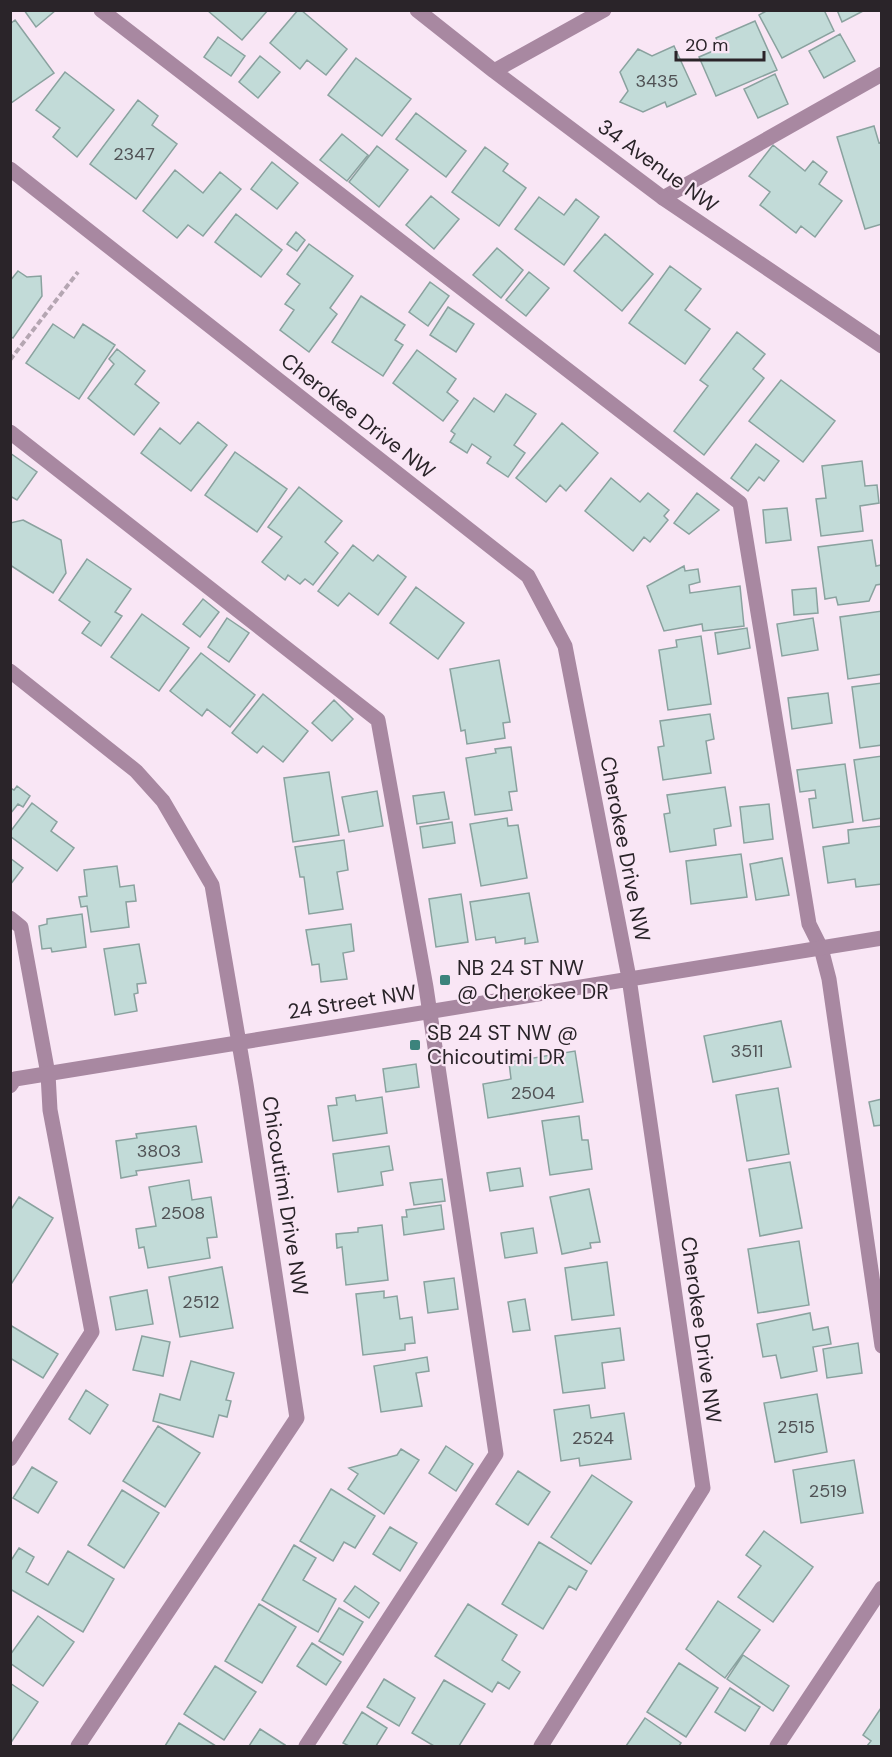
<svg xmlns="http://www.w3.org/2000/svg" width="892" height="1757" viewBox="0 0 892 1757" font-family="'DM Sans',sans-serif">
	<rect width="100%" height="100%" fill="#f9e6f5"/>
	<path fill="#c2dbd8" stroke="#8aa29f" stroke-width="1.5" d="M24,10H56L36,27Z
		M207,10H268L242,40Z
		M298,10H301L347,49L326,75L307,60L300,69L270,43Z
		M768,10H824L834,31L782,58L759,15Z
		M837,10H865L842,22Z
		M15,20L54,73L11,103L10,24Z
		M755,21L777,70L716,96L699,57L720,48L716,38Z
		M840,34L855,61L824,78L809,51Z
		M218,37L245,56L231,76L204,57Z
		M674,46L696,94L667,107L665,102L643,112L620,102L628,91L620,72L638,49L652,56Z
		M260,56L280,72L258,98L239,82Z
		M356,58L411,99L382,136L328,95Z
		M65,72L114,110L77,157L53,137L60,128L36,110Z
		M775,74L788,104L758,118L744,89Z
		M138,100L158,116L152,125L177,144L136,199L90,164Z
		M416,113L466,151L446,177L396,139Z
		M874,126L879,143L882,142V224L865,229L837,137Z
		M342,134L368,155L347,181L320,160Z
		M773,145L805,171L813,161L827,172L819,184L842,201L815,237L801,226L796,233L760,205L770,192L749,176Z
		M377,146L408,170L379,207L349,182Z
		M485,147L508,164L503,171L526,188L499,226L452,192Z
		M272,162L298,183L277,209L251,189Z
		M175,170L203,193L220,172L241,189L203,236L188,225L177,238L143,211Z
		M431,196L459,219L434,249L406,225Z
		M539,197L564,215L576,199L599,217L564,265L515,229Z
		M236,214L282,250L261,277L215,242Z
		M296,232L305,240L297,251L287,244Z
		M605,234L653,274L622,311L574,271Z
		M309,244L353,276L330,308L337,314L309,352L280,330L294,310L285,304L300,284L287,274Z
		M497,248L523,270L501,298L473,275Z
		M670,266L701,289L685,310L710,329L685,364L629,323Z
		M18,271L27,277L41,276L42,296L13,338L10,336V281Z
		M529,272L549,288L526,316L506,300Z
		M430,282L449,296L428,326L409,312Z
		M361,296L405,325L395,340L403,345L383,376L332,342Z
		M448,307L474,324L456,352L430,335Z
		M53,324L74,338L83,324L115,345L79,399L26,363Z
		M737,332L765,354L753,369L764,378L704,455L674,431L708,386L700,380Z
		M117,349L145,371L135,384L159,403L134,435L88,398L114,364L109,359Z
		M417,350L456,379L447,392L458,401L443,421L393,383Z
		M781,380L835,421L803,462L749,421Z
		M506,394L536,414L514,445L525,453L508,477L487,463L491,457L472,444L467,453L450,442L455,434L451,431L474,398L494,412Z
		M198,422L227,445L191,491L141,453L160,428L180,444Z
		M562,423L598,453L566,491L560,485L546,502L516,478Z
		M756,444L779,461L764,481L759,477L748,491L731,478Z
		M235,452L287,489L257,532L205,495Z
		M10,453L37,472L17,500L10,496Z
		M862,461L865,486L877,485L879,503L860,506L863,531L821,536L816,499L826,498L822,466Z
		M611,478L640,502L648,493L669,510L664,516L668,520L650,542L644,537L633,551L585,511Z
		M299,487L342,521L325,542L338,553L313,585L305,579L300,584L288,575L285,580L262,562L282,537L268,527Z
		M697,493L719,510L689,534L674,523Z
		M787,508L791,540L766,543L763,510Z
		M23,520L61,540L66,573L53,593L10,565V523Z
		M872,540L876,566L881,565L882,584L876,585L869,601L838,605L836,597L825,599L818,547Z
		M353,545L373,561L378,555L406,577L378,615L349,593L338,606L318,591Z
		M87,559L131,589L115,612L122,616L101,646L82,633L90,622L59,600Z
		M684,566L685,571L698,569L700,582L689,585L690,593L740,586L744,626L703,631L702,624L664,631L647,586Z
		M416,587L464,623L438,659L390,623Z
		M816,588L818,613L794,615L792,590Z
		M203,599L219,612L200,637L183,624Z
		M882,611V674L848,679L840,617Z
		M142,614L189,648L159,691L111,657Z
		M227,618L249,633L229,662L208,647Z
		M813,618L818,650L782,656L777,624Z
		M747,628L750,648L718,654L715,633Z
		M701,636L711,704L668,710L659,650L677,647L676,640Z
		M201,653L255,695L230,727L207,709L202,716L170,691Z
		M499,660L510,722L503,723L505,738L467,744L465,730L461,731L450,669Z
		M882,683V745L860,748L852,687Z
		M828,693L832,723L792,729L788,698Z
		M263,694L308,731L283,762L263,746L257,753L232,733Z
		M334,700L353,719L332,741L312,723Z
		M710,714L714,739L706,741L711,773L663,780L658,747L664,746L660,721Z
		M511,747L517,791L509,792L512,810L475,815L466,758L496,753L495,749Z
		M882,756V818L863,821L854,760Z
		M845,764L853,822L813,828L809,799L816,798L815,790L800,792L797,770Z
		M329,772L339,835L293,842L284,778Z
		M17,786L30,796L23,807L18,804L10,814V788L14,790Z
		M725,787L731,826L714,829L716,845L670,852L664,814L670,813L667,795Z
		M377,791L383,826L349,832L342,797Z
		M444,792L449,819L417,824L413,796Z
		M32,803L57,822L51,831L74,848L57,871L10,836V832Z
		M769,804L773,839L744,843L740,807Z
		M507,818L508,826L518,825L527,878L481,886L470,824Z
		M452,822L455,843L423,848L420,827Z
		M882,826V884L856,887L855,879L828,883L823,847L849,843L848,830Z
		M344,840L348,870L337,872L343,909L309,914L304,877H300L295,847Z
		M741,854L747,897L691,904L686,861Z
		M10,858L23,868L10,885Z
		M782,858L789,895L756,900L750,864Z
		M117,866L120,887L134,885L136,901L126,902L129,927L91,932L87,906L81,907L79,897L87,896L84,870Z
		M529,893L538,942L525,944V938L496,943L495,937L476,940L470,902Z
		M461,894L468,942L436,947L429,899Z
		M82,914L86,947L52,952L51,948L42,949L39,926L47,924V919Z
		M351,924L354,951L343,953L347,979L321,982L319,964L312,965L306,930Z
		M139,944L146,983L137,984L138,993L134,994L137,1011L115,1015L104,949Z
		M781,1021L791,1067L713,1082L704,1036Z
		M575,1051L583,1102L488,1118L483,1084L511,1079L509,1062Z
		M416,1064L419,1087L386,1092L383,1069Z
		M778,1088L789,1154L747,1161L736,1095Z
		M355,1095L356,1101L382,1097L387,1133L333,1141L328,1106L337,1105L336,1098Z
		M882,1099V1125L874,1126L869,1102Z
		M579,1116L582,1140H588L592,1169L550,1175L542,1121Z
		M196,1126L202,1162L136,1171L137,1175L121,1178L116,1141L137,1138L136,1134Z
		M389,1146L393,1170L381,1172L383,1185L338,1192L333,1154Z
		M790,1162L802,1228L760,1236L749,1169Z
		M520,1168L523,1186L490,1191L487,1173Z
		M442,1179L445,1201L414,1205L410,1183Z
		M189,1180L192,1200L211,1197L217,1237L207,1238L210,1258L148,1268L144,1247L139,1248L136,1229L156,1226L149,1187Z
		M589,1189L600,1242L590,1243L591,1248L562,1254L550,1197Z
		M19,1197L53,1218L10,1286V1211Z
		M441,1205L444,1229L404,1235L402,1217H407L406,1210Z
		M382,1225L388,1280L346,1285L342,1247L337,1248L336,1234L358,1232V1228Z
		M533,1228L537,1253L505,1258L501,1233Z
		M799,1241L809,1305L758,1313L748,1249Z
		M607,1262L614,1315L572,1320L565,1268Z
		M222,1267L233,1328L180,1337L169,1277Z
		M454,1278L458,1309L428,1313L424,1282Z
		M147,1290L153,1324L116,1330L110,1297Z
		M384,1291V1298L397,1296L400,1319L412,1317L415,1343L405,1344V1350L363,1355L356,1294Z
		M525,1299L530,1330L513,1332L508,1302Z
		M810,1313L813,1330L828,1327L831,1344L813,1347L817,1371L781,1378L776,1355L763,1357L757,1324Z
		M10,1325L58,1354L43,1378L10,1358Z
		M620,1328L624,1360L602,1363L605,1388L563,1393L555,1336Z
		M142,1336L170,1342L163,1376L133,1370Z
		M858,1343L862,1373L827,1378L823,1349Z
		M427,1357L429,1371L416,1373L422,1406L381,1412L374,1366Z
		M191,1361L234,1373L226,1400L231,1401L227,1417L219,1415L213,1437L153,1421L160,1394L180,1400Z
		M86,1390L108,1405L90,1434L69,1419Z
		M817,1394L827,1452L775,1462L764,1403Z
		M589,1405L591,1418L624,1413L631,1459L580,1466L579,1458L561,1461L554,1410Z
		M158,1426L200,1453L165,1507L123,1481Z
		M446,1446L473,1464L456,1491L429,1473Z
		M401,1449L419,1460L384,1514L348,1489L358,1474L349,1468L397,1455Z
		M854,1460L863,1513L801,1523L793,1470Z
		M32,1467L57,1482L38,1513L13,1498Z
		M518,1471L550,1492L528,1525L496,1504Z
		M592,1475L632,1502L591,1564L551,1537Z
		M331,1489L375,1516L355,1548L344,1542L333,1561L300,1541Z
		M122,1490L159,1513L124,1568L88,1545Z
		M390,1527L417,1543L400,1571L373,1554Z
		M764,1531L813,1567L773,1622L738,1597L761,1566L746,1555Z
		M539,1542L587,1571L576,1590L569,1586L543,1629L502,1604Z
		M294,1545L316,1558L303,1580L336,1599L318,1632L262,1600Z
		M19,1548L34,1557L26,1572L48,1585L68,1551L114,1579L83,1632L10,1589V1562Z
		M355,1586L379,1603L369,1618L344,1601Z
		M718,1601L760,1630L725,1678L686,1649Z
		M259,1604L296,1627L262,1683L225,1661Z
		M468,1604L517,1635L502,1660L520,1672L509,1689L498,1682L492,1692L435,1656Z
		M339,1608L363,1622L343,1655L319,1641Z
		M38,1616L74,1642L43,1686L10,1663V1655Z
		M312,1643L341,1662L326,1685L297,1666Z
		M743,1655L789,1686L773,1711L727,1679Z
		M679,1663L718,1688L686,1737L647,1712Z
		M215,1666L256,1692L224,1740L184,1714Z
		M384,1679L415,1698L399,1726L367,1707Z
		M444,1680L485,1704L459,1746H434L412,1733Z
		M10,1683L38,1702L10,1744Z
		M730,1688L760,1707L745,1731L715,1712Z
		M881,1708L882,1746H867L871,1741L863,1735Z
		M362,1712L387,1728L376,1746H349L343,1743Z
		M645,1718L681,1743L679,1746H626Z
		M179,1723L216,1746H165Z
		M260,1729L285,1745L284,1746H249Z"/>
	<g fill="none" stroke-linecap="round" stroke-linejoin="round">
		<path stroke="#b5a6b2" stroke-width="4" stroke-dasharray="6 3" stroke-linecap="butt" d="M10,360L78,272"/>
		<path stroke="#a888a1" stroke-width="15" d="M101,10L740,503L809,924L821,948L829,979L882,1346
			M663,198L882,74
			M10,432L378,720L426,987L496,1454L306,1746
			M10,918L21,927L48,1074L50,1110L92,1332L10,1459
			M777,1746L882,1588"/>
		<path stroke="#a888a1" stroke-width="15" d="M417,10L494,71L663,198L882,346
			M494,71L604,10
			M10,169L528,576L565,646L629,978L703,1488L541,1746
			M10,671L136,771L163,801L212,885L246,1084L297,1418L78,1746
			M10,1086L15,1079L882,938"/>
	</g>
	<g fill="#3c837c" stroke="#f9e6f5" stroke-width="2">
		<rect x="439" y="974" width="12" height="12" rx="3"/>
		<rect x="409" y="1039" width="12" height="12" rx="3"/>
	</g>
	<g text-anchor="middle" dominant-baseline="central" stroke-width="4.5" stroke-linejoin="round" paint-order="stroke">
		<g font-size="18" fill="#505255">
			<text x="657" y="81">3435</text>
			<text x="134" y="154">2347</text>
			<text x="747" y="1051">3511</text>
			<text x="533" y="1093">2504</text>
			<text x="159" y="1151">3803</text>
			<text x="183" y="1213">2508</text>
			<text x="201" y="1302">2512</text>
			<text x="796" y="1427">2515</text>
			<text x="593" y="1438">2524</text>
			<text x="828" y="1491">2519</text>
		</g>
		<g font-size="21" fill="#2a2429" stroke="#f9e6f5">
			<text transform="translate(658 166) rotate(36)">34 Avenue NW</text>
			<text transform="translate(358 416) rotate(38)">Cherokee Drive NW</text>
			<text transform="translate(625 849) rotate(79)">Cherokee Drive NW</text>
			<text transform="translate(352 1002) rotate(-9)">24 Street NW</text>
			<text transform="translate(285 1196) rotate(81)">Chicoutimi Drive NW</text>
			<text transform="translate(701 1330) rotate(82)">Cherokee Drive NW</text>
		</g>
		<g font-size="21" fill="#2a2429" stroke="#f9e6f5" text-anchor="start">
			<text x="457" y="968">NB 24 ST NW<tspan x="457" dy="24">@ Cherokee DR</tspan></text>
			<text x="427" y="1033">SB 24 ST NW @<tspan x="427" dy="24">Chicoutimi DR</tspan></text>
		</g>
	</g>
	<rect width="892" height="1757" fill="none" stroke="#2a2429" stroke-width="24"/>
	<path d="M676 51v9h88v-9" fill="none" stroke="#2a2429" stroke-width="3"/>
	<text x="685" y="51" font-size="18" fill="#2a2429" stroke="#f9e6f5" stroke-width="4.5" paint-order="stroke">20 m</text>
</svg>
